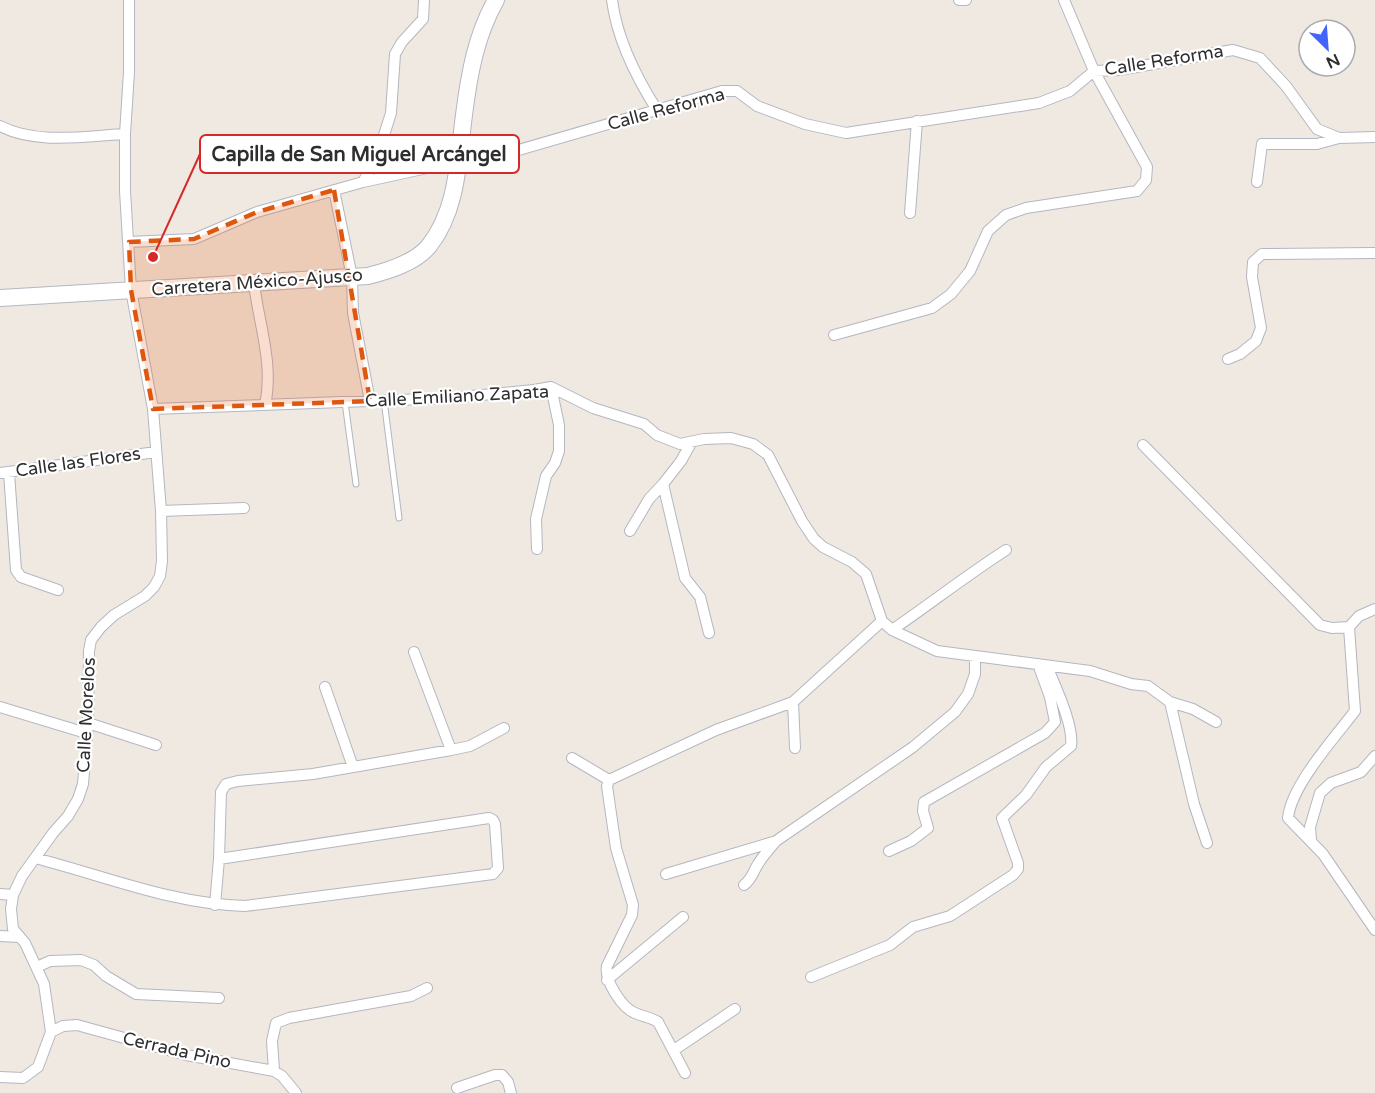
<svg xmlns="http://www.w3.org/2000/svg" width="1375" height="1093" viewBox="0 0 1375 1093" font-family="'Varela Round',sans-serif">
	<rect width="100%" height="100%" fill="#efe9e1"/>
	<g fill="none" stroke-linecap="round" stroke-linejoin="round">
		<defs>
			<path id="service" d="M384,400L399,518
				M345,402L356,484"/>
			<path id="minor" d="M612,0C617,40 636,77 657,110
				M959,0H966
				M0,126C36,145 86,136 125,134
				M363,182L377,157L391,113L395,54L402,42L423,19L424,0
				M1257,182L1262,144H1317L1339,138L1375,137
				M334,190L352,277L353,313L370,401
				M910,213L917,121
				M129,242L194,239L257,212L363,182L459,161L498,156L722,91H737L757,106L805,124L846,133L1039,103L1070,91L1094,71L1119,70L1233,50L1260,58L1286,86L1317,129L1339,138
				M254,284C259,324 274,365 265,405
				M834,335L932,308L951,294L970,271L988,231L1006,215L1026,208L1137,191L1146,180L1147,167L1094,71L1064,0
				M1228,359L1240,354L1256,341L1261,328L1252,277L1253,262L1262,254L1375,253
				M153,409L451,398L534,390L551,387L593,408L644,424L657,435L680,444L704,439L731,438L753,444L768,455L802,521L814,539L823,547L852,562L866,574L882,621L892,630L937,651L1090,671L1131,684L1148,686L1170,702L1194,804L1207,843
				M1143,445L1320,625L1332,628L1349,627L1359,616L1375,609
				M0,473L156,452
				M9,473L16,570L21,577L58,590
				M663,484L685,578L700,597L709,633
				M161,511L244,508
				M630,531L649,499L663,484L681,461L691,443
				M537,549L536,519L546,476L555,463L559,451V425L551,387
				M1349,627L1355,711C1335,737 1291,786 1288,818L1323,854L1375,930
				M892,630C930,604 967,575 1006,550
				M414,652L451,750
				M325,687L353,767
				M793,702L795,748
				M1170,702L1193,709L1216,722
				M0,707L86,733
				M88,723L156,745
				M572,758L609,780
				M1311,840L1310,827L1320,793L1331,783L1361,772L1375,756
				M889,851L911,841L928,828L923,811L924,802L1045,733L1055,722L1050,697L1038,664
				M35,858C105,876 172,904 245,906L493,874L498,868L495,824L493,820L489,818L219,859
				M666,874L773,842
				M744,885C752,879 753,872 758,864C763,856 769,849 776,841L913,747L955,712L968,694L975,674V658
				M0,894L13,895
				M215,905L219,859L221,792L226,784L238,781L313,774L451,750L470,746L504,728
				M0,936L19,937
				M37,967L50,961L81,960L94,965L106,976L136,994L219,998
				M811,977L890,945L913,927L950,916L1013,875L1018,869V863L1002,818L1026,795L1046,767L1071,746C1074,725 1055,686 1047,666
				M607,980L683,917
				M51,1032L63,1026L77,1025L186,1055L274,1071L282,1076L296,1093
				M674,1050L735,1009
				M274,1071L272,1041L276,1023L289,1018L411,996L427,988
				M685,1073L658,1022C651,1017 643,1017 635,1013C622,1008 604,980 607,966L632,915L633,905L616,848L607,786L609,780L716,730L793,702L882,621
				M0,1077L23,1078L38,1067L51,1032L44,984L25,943L13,929L11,909L13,895L22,876L53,833L68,816L78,799L83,784L88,723L89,651L91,640L101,627L114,615L145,596L154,587L160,576L162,561L161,511L153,409L131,290L125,191V134L129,72V0
				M457,1088L495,1075H502L508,1082L511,1093"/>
			<path id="secondary" d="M0,298L368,276C388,271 415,263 429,246C458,209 458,160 464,115C469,75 476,35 496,0"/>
		</defs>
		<use href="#service" stroke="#b4b7c1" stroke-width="7"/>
		<use href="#minor" stroke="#b4b7c1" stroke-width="12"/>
		<use href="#secondary" stroke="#b4b7c1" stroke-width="18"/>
		<use href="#service" stroke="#fff" stroke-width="5"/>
		<use href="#minor" stroke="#fff" stroke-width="10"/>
		<use href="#secondary" stroke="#fff" stroke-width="16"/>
	</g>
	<path fill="#df570e" fill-opacity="0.2" stroke="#df570e" stroke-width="4.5" stroke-dasharray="12 8" stroke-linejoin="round" d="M334,190L370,401L153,409L131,290L129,242L194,239L257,212Z"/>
	<g text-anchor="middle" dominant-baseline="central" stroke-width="4.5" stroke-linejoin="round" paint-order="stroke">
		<g font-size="18" fill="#2e2e2e" stroke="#fff">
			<text transform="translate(1164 60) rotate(-9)">Calle Reforma</text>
			<text transform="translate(666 109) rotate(-15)">Calle Reforma</text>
			<text transform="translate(257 282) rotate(-4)">Carretera México-Ajusco</text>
			<text transform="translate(457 396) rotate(-3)">Calle Emiliano Zapata</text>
			<text transform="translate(78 462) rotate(-8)">Calle las Flores</text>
			<text transform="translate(86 715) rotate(-87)">Calle Morelos</text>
			<text transform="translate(177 1050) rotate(13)">Cerrada Pino</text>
		</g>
	</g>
	<path fill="none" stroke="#d62828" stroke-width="2" d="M153 257L200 154"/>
	<circle fill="#d62828" stroke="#fff" stroke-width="2" cx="153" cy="257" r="6"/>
	<rect fill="#fff" stroke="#d62828" stroke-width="2" x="200" y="135" width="319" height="38" rx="6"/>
	<g font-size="20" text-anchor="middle" font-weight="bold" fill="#2e2e2e">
		<text x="359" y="161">Capilla de San Miguel Arcángel</text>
	</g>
	<g transform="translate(1327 48) rotate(155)"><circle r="28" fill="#ffffff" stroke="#ababab" stroke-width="1.5"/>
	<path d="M0-4.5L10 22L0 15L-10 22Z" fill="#4264fb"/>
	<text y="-9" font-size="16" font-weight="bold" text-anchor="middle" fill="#2e2e2e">N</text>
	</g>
</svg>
